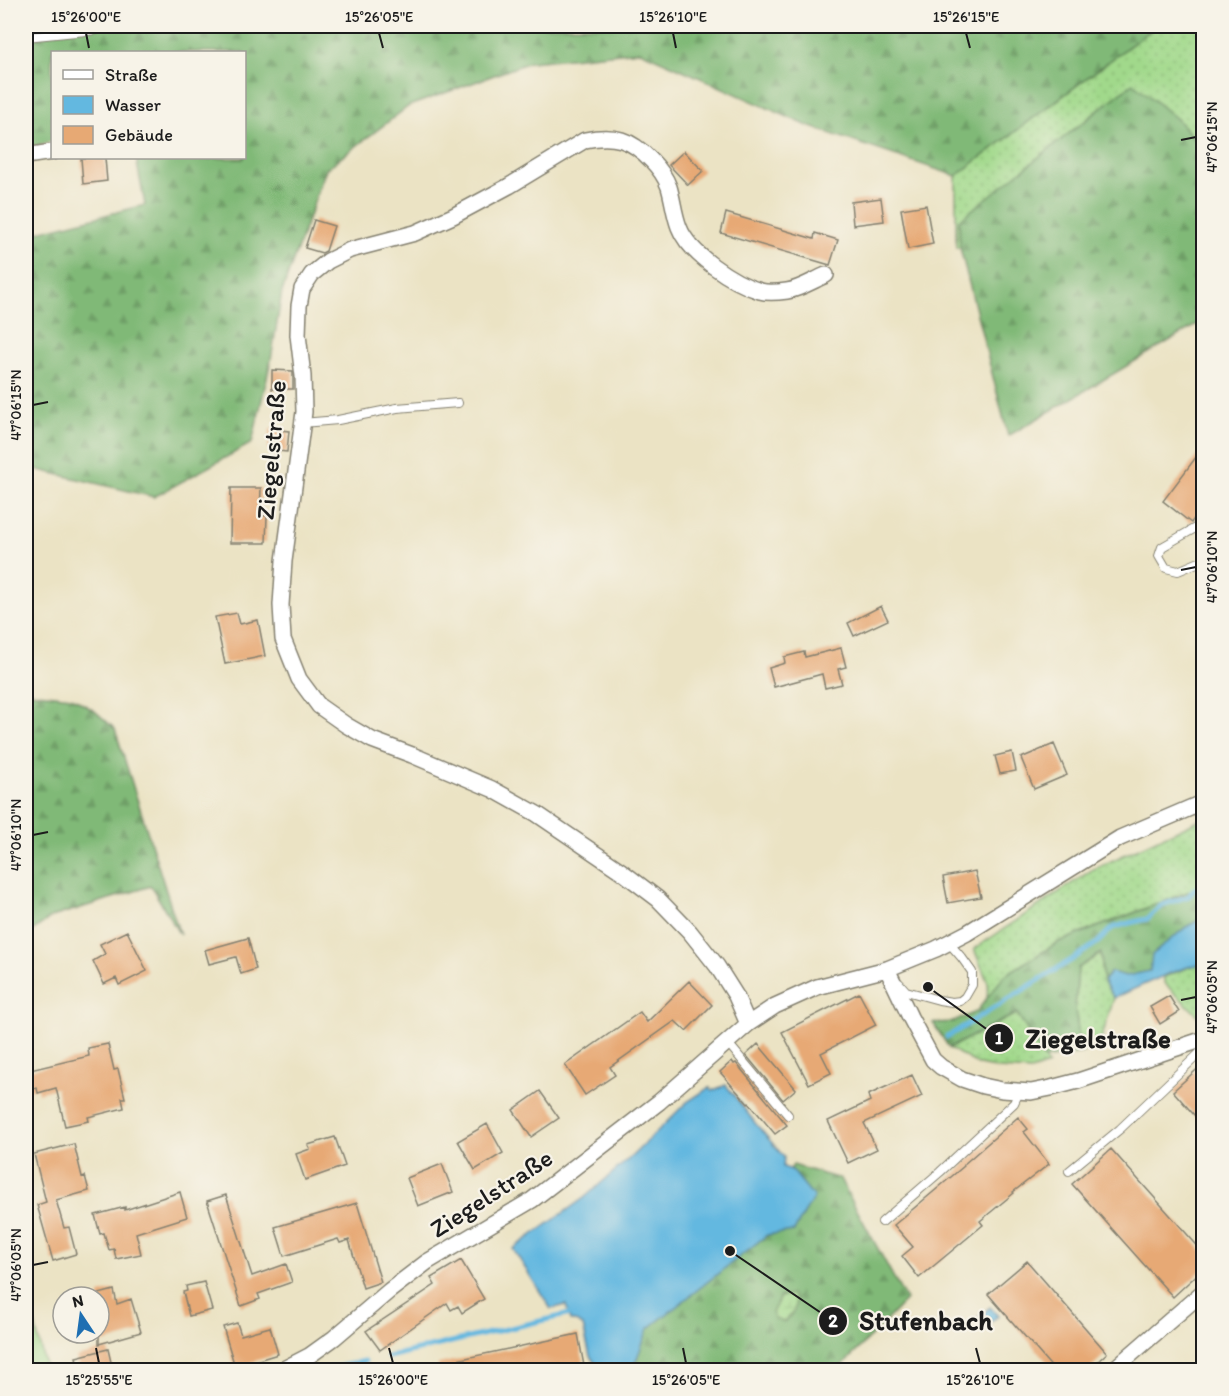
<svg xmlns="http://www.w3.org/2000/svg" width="1229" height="1396" viewBox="0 0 1229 1396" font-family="Itim,sans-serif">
	<defs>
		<pattern id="grass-dots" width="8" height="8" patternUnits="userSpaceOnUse" patternTransform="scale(1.5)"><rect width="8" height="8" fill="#a1d98b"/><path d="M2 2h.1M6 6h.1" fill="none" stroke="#8aba77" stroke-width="1.8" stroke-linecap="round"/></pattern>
		<pattern id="forest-firs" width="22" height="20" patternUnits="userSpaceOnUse" patternTransform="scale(1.5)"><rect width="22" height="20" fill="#80b977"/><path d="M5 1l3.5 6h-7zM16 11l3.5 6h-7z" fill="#6e9e66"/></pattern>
		<pattern id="wetland-marsh" width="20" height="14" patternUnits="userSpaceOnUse" patternTransform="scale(1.5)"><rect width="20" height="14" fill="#a1d98b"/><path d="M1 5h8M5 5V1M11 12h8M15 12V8" fill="none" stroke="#8aba77"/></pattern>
	</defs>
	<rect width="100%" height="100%" fill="#f7f3e8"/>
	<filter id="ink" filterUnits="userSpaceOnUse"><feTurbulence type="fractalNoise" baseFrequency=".0167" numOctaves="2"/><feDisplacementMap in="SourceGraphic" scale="12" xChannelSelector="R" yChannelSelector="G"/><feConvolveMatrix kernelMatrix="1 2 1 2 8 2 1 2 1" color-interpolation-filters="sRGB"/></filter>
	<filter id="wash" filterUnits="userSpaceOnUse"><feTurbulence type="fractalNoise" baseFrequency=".008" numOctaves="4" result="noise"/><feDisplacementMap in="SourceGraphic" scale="24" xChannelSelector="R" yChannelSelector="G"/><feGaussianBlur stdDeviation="1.35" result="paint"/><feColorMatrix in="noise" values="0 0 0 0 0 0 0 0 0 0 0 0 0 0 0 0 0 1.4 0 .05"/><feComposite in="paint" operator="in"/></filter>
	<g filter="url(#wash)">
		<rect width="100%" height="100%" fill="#ebe3c4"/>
		<path fill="url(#grass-dots)" stroke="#5e7a54" stroke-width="1.5" d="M1151,26H1203V149L1177,119L959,220L960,248H956V176L1152,29Z
			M1203,818V884L1193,890L1059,942L1005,975L987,999L988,983L974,949L1092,870Z
			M1102,953L1103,981L1114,998L1100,1043L1081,1053L1075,1008L1078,968Z
			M1203,964V1020L1164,983V977L1194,965Z
			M1018,1013L1048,1065L1031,1071L999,1069L979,1065L949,1048Z"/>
		<path fill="url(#forest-firs)" stroke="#4e6a4a" stroke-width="1.5" d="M26,26H1151L1152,29L956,176L808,126L640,51L530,62L409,106L326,169L282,292L271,360L252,443L154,497L26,467V235L145,205L136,158H244V52H52V141L38,146L26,145Z
			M1133,83L1177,119L1203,149V321L1008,436L960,248L959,220Z
			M29,692L72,697L95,711L115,729L180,935L151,886L52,917L33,930L26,933V694Z
			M1203,884V918L1186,927L1151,971L1126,976L1111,972L1103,981L1101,953L1078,968L1075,1008L1081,1053L1044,1059L1017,1013L949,1048L933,1023L953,1022L976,1012L1005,975L1059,942L1193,890Z
			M793,1165L840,1179L906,1300L838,1370H600L590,1356L784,1178Z"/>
		<path fill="url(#wetland-marsh)" stroke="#5e7a54" stroke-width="1.5" d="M792,1294C799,1309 794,1312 784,1322L775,1319L772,1313L780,1297Z"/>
		<path fill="#a1d98b" stroke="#5e7a54" stroke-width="1.5" d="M26,1289L46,1370H26Z"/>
		<path fill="#63b8e0" stroke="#406a7e" stroke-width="1.5" d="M1203,918V964C1177,967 1140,987 1114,998L1103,981L1111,972L1126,976L1150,971L1152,955L1186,927Z
			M726,1085L756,1124L784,1157L783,1167L792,1170L814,1197L794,1231L767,1235L648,1329L636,1361L629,1370H600L590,1356L583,1326L574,1321H570L566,1305L551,1309L513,1249L584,1198L633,1155L687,1102L710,1087L712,1091Z
			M990,1307L998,1316L981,1330L974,1321Z"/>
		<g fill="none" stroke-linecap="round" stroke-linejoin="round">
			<path stroke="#63b8e0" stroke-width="5" d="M947,1037L1073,959L1097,943L1112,928L1129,923L1147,919L1162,905L1189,896L1193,890L1204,884
				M388,1357L570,1314L573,1312
				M324,1370L365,1361"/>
		</g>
		<g id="blocks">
			<path fill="#e7a974" d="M684,151L703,171L688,185L669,165Z
				M81,158H105L107,181L83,184Z
				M881,198L884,221L853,225L851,202Z
				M926,205L933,244L908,249L901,209Z
				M726,213L814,239L815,233L838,240L830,265L721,233Z
				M314,220L334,226L326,251L322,253L305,248Z
				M272,370L293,371V389H272Z
				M270,429L289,431L287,452L268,450Z
				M1203,448V506L1191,523L1163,501Z
				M231,488H261L260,515L267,516L266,543H230Z
				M881,606L888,620L854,636L848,623Z
				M237,613L240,624L258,620L265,656L225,664L215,617Z
				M841,648L846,667L838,669L842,684L825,688L822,674L774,687L769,668L785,663L784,657L804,652L805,657Z
				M1054,744L1067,775L1034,789L1021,758Z
				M1012,752L1016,771L1000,774L995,756Z
				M975,871L981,897L948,903L943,877Z
				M127,931L147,971L119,985L116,978L104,984L93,961L105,954L100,944Z
				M248,938L256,969L241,974L236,957L209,964L205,950Z
				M689,981L712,1005L686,1031L675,1021L610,1067L615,1075L585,1095L565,1065L640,1012L647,1022Z
				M859,993L876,1025L821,1053L831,1073L809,1084L782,1032Z
				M1169,996L1179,1012L1160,1024L1150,1007Z
				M108,1044L114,1070L118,1069L125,1098H122L124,1108L88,1117L89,1121L65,1126L56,1088L38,1093L37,1088L26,1090V1071L89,1056L88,1048Z
				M758,1044L796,1089L783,1100L746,1055Z
				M732,1061L734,1064L736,1063L787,1125L775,1134L749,1103L748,1104L720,1072Z
				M1203,1064V1125L1173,1091Z
				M912,1075L922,1096L864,1123L877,1149L848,1163L828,1121L870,1101L868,1095Z
				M540,1091L559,1118L531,1137L513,1110Z
				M1018,1117L1028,1129L1024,1132L1049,1164L1013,1192L1014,1193L980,1221L983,1225L919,1278L902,1256L913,1247L894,1225L964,1166L963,1165Z
				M487,1124L503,1153L475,1170L458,1141Z
				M335,1137L345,1166L305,1180L296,1154L310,1149L308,1145Z
				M74,1144L82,1177L85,1176L89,1191L56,1200L64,1228L69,1227L76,1254L53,1261L37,1205L46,1202L34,1154Z
				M1111,1149L1203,1252V1269L1173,1297L1072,1184Z
				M442,1164L453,1192L418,1206L407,1178Z
				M180,1192L187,1217L136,1233L141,1254L116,1259L114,1249L109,1250L104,1233L100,1234L95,1215L125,1207V1210Z
				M226,1195L252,1276L286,1264L292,1282L258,1294L260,1299L241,1306L207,1201Z
				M357,1203L381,1282L363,1288L349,1240L340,1243L338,1239L284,1256L275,1227Z
				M461,1260L484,1299L462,1313L458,1306L451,1310L447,1303L380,1350L366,1331L435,1285L431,1278Z
				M1027,1261L1107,1353L1087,1371H1055L988,1294Z
				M204,1282L212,1310L189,1316L183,1292L187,1291L186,1286Z
				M114,1290L117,1304L131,1299L141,1332L99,1344V1294Z
				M237,1323L241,1335L270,1327L278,1354L235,1367L223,1327Z
				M578,1334L585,1371H438V1364Z
				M108,1349L113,1371H79L76,1357Z"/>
		</g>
	</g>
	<g filter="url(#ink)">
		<use href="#blocks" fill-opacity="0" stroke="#848070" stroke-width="1.5"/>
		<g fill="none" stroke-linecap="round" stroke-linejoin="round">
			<defs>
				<path id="lane" d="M26,37L96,30
					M302,423L338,420L397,408L458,403
					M1197,527L1162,547L1159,556L1166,568L1178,571L1204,560
					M899,983L906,991L939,1000L952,1002L960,1001L965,997L972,985V972L962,958L949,943
					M727,1042L788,1115
					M1069,1171L1120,1129L1204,1049
					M882,1222L940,1172L1014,1103L1019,1092"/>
				<path id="street" d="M26,156L52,152
					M887,969L910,1017L933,1060L941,1067L962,1079L983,1086L1002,1090L1031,1092L1051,1088L1078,1081L1204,1039
					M748,1024L736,996L717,966L690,932L658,899L621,871L537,814L492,789L412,755L372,740L346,725L319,706L299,679L283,639L281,605L284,561L304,412L303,376L298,335L299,306L302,289L312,274L328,261L350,250L415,233L453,216L509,186L585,140C614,134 631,139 651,160C659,168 665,176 669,187C673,200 674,214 679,227C689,254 733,283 760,291C767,293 780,292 787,291C800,289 814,280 826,275
					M282,1370L309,1356L334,1338L389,1291L427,1262L532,1200L659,1102L748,1024L775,1006L817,987L887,969L936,949L967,933L1120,838L1204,802
					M1113,1370L1204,1291"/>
			</defs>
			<use href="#lane" stroke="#848070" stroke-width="10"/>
			<use href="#street" stroke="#848070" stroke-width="18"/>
			<use href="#lane" stroke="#fff" stroke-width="8"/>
			<use href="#street" stroke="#fff" stroke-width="15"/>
		</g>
	</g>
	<path fill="none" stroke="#1c1c1c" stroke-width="2" d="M86,33L89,48M379,33L383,48M673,33L676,48M966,33L970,48M1181,140L1196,137M33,405L48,402M1181,570L1196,567M33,835L48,832M1181,1000L1196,997M33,1265L48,1262M96,1348L99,1363M389,1348L393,1363M683,1348L686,1363M976,1348L980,1363"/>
	<g text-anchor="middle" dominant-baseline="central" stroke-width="4.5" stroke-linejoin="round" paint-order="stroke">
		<g font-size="26" fill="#1c1c1c" stroke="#f7f3e8">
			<text transform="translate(271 450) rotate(-85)">Ziegelstraße</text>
			<text transform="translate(491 1193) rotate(-33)">Ziegelstraße</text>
		</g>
	</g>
	<path fill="none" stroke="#1c1c1c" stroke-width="2" d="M928 987L999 1038M730 1251L833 1321"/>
	<g fill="#1c1c1c" stroke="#f7f3e8" stroke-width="2">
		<circle cx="928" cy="987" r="6"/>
		<circle cx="730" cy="1251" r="6"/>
		<circle cx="999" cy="1038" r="15"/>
		<circle cx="833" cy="1321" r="15"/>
	</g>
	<g font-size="18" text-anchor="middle" font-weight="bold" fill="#fff">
		<text x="999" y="1044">1</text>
		<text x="833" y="1327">2</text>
	</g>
	<g font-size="27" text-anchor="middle" font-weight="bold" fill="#1c1c1c" stroke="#f7f3e8" stroke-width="4.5" stroke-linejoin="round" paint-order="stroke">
		<text x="1098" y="1048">Ziegelstraße</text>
		<text x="926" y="1330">Stufenbach</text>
	</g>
	<rect width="1229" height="1396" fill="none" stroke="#f7f3e8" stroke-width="66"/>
	<rect x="51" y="51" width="195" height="108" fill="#f7f3e8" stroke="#9f9d96" stroke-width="1.5"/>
	<rect x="63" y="70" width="30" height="9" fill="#ffffff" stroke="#9f9d96" stroke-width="1.5"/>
	<text x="105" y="81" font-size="18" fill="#1c1c1c">Straße</text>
	<rect x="63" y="96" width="30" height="18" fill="#63b8e0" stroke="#9f9d96" stroke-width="1.5"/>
	<text x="105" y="111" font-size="18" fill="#1c1c1c">Wasser</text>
	<rect x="63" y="126" width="30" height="18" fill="#e7a974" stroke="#9f9d96" stroke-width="1.5"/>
	<text x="105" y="141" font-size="18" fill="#1c1c1c">Gebäude</text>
	<g transform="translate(81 1315) rotate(347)"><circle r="28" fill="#f7f3e8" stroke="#9f9d96" stroke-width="1.5"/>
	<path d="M0-4.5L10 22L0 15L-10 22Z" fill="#1f6fb2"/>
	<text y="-9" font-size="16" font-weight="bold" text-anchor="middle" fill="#1c1c1c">N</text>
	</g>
	<rect x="33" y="33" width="1163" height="1330" fill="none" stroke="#1c1c1c" stroke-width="2"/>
	<g font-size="15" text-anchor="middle" fill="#1c1c1c">
		<text x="86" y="22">15°26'00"E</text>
		<text x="379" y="22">15°26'05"E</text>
		<text x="673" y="22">15°26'10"E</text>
		<text x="966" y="22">15°26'15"E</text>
		<text transform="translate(1212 137) rotate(-90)" y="5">47°06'15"N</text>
		<text transform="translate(16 405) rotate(-90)" y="5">47°06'15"N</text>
		<text transform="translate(1212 567) rotate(-90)" y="5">47°06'10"N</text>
		<text transform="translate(16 835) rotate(-90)" y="5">47°06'10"N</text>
		<text transform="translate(1212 997) rotate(-90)" y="5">47°06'05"N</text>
		<text transform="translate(16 1265) rotate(-90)" y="5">47°06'05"N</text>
		<text x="99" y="1385">15°25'55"E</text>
		<text x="393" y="1385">15°26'00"E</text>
		<text x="686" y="1385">15°26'05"E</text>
		<text x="980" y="1385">15°26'10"E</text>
	</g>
</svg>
